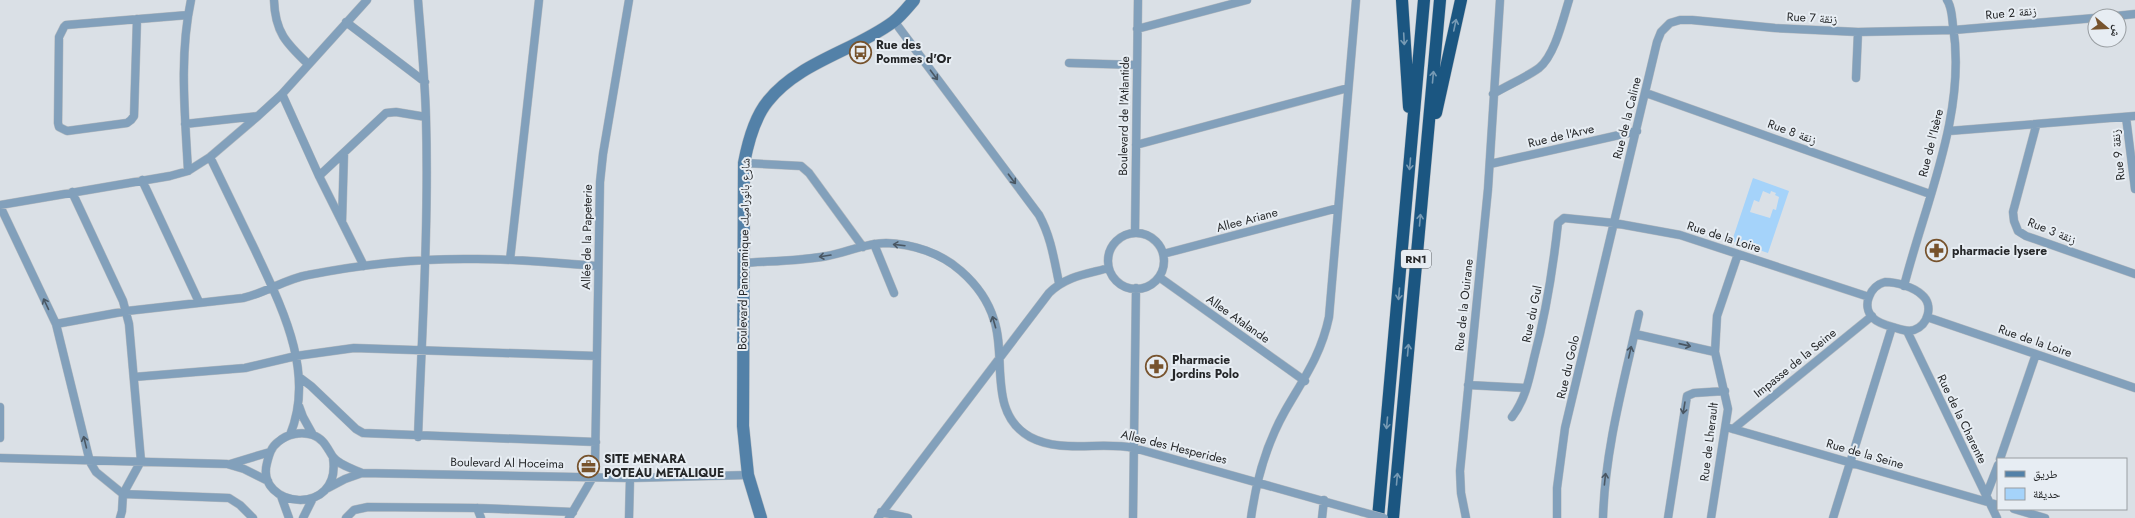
<svg xmlns="http://www.w3.org/2000/svg" width="2135" height="518" viewBox="0 0 2135 518" font-family="Jost,'Noto Naskh Arabic',sans-serif">
	<rect width="100%" height="100%" fill="#dae0e6"/>
	<path fill="#a5d3fa" fill-rule="evenodd" d="M1753,178L1789,191L1768,253L1732,241ZM1763,191L1770,194L1771,191L1776,193L1775,195L1779,197L1776,210L1773,209L1770,218L1750,212L1754,200L1759,202Z"/>
	<g fill="none" stroke-linecap="round" stroke-linejoin="round">
		<defs>
			<path id="street" d="M274,0C275,32 286,43 308,64
				M418,0C421,39 425,79 426,118C429,224 422,330 418,437
				M2116,16L2135,14
				M137,19L134,116L131,120L127,123L67,131L59,127L58,123L59,37L64,27L66,25L188,15
				M894,21L1039,215C1051,237 1054,259 1059,283
				M346,22L425,82
				M1137,29L1247,0
				M1069,63L1137,65
				M1856,78L1858,32
				M1646,93L1930,194
				M282,94L319,176L364,266
				M1493,94C1508,85 1525,78 1539,68C1555,55 1563,19 1569,0
				M2126,117L2135,189
				M185,124L258,116
				M2036,126L2013,212L2014,221L2018,231L2026,236L2135,274
				M1949,131L2135,116
				M1136,145L1348,88
				M210,157C225,188 240,219 255,250C281,306 316,372 290,435
				M744,163L801,166L809,173L863,247
				M1490,164L1637,131
				M188,171C185,114 179,56 191,0
				M319,176L386,113L396,112L426,117
				M142,180L199,302
				M72,192L123,301L129,324L141,461L123,494L122,511L120,518
				M0,205L170,176L188,171L210,157L258,116L282,94L367,0
				M0,206L56,324L90,462L96,472L123,494L229,498L240,505L253,518
				M342,222L344,153
				M1135,233L1138,0
				M1108 261a28 28 0 1 1 56 0a28 28 0 1 1-56 0Z
				M874,244L894,293
				M1163,254L1338,208
				M510,260L539,0
				M743,263C771,261 800,261 827,256C847,252 867,243 886,243C913,244 941,253 961,271C977,285 988,300 994,320C1007,357 987,413 1030,437C1062,454 1100,441 1134,448L1362,512
				M1159,277L1305,381
				M1885,282C1896,282 1914,287 1922,295C1934,305 1928,325 1914,330C1908,332 1902,330 1896,328C1889,326 1879,324 1873,318C1861,306 1870,286 1885,282Z
				M1904,286C1925,203 1967,113 1953,26C1952,18 1952,7 1947,0
				M1927,317L2135,388
				M56,324L127,311L243,298C266,293 285,279 308,275C363,264 422,258 477,259C518,259 558,263 598,266
				M1907,331L1997,518
				M1635,334L1715,352
				M134,377L245,368L296,356L354,348L597,356
				M299,377L311,386L356,429L363,433L596,442
				M1468,385L1526,388
				M299,406L303,417L313,435
				M0,407V438
				M1512,417C1525,400 1529,380 1534,358C1546,313 1553,269 1558,223L1564,218L1614,223L1680,235L1869,297
				M1726,427L1998,505
				M1733,429L1872,316
				M0,458L227,464L244,469L268,481
				M333,458C342,518 255,508 267,463C269,455 271,447 278,442C287,434 301,431 313,435C324,439 327,448 333,457C339,465 353,469 362,473
				M2000,459L2036,354
				M230,464L270,452
				M328,488L345,479L362,473L630,478L748,475
				M281,496L289,518
				M1986,496L1998,465
				M477,508L481,518
				M2014,509L2045,518
				M881,512L908,518
				M303,518L312,500
				M346,518L354,510L368,507L477,508L573,512
				M569,518L593,477L595,466L600,182L603,154L629,0
				M629,518L630,478
				M878,518L1049,293C1066,276 1087,274 1109,268
				M1133,518L1136,288
				M1251,518C1256,481 1267,443 1285,411C1304,378 1321,355 1329,317L1356,0
				M1322,518L1324,500
				M1466,518L1461,493L1460,471L1488,189L1500,0
				M1557,518V488L1565,428L1657,42L1661,32L1670,23L1680,20H1692L1775,28L1858,32L1954,30L2095,18
				M1603,518C1605,448 1624,382 1639,314
				M1668,518L1687,396L1694,393L1725,391
				M1711,518L1728,409L1715,352L1717,316L1738,254
				M1833,518L1892,327"/>
			<path id="secondary" d="M761,518L748,475L743,426L744,163C748,142 754,118 768,101C799,62 854,51 893,22C901,16 908,7 914,0"/>
			<path id="highway" d="M1402,0L1409,107
				M1436,113L1461,0
				M1378,518L1424,0
				M1393,518L1440,0"/>
		</defs>
		<use href="#street" stroke="#b6bbc0" stroke-width="9"/>
		<use href="#secondary" stroke="#b6bbc0" stroke-width="13"/>
		<use href="#highway" stroke="#b6bbc0" stroke-width="13"/>
		<use href="#street" stroke="#82a0bb" stroke-width="8"/>
		<use href="#secondary" stroke="#5381a8" stroke-width="12"/>
		<use href="#highway" stroke="#1b5681" stroke-width="12"/>
		<defs>
			<path id="street-bridge" d="M1362,512L1384,518"/>
		</defs>
		<use href="#street-bridge" stroke="#b6bbc0" stroke-width="9" stroke-linecap="butt"/>
		<use href="#street-bridge" stroke="#82a0bb" stroke-width="8"/>
	</g>
	<defs><path id="oneway-shaft" d="M-6 0H5M1.5-3L5.5 0L1.5 3" fill="none" stroke-width="1.6" stroke-linecap="round" stroke-linejoin="round"/></defs>
	<g stroke="#779ab4">
		<use href="#oneway-shaft" transform="translate(1455 25) rotate(-78)"/>
		<use href="#oneway-shaft" transform="translate(1404 39) rotate(87)"/>
		<use href="#oneway-shaft" transform="translate(1433 77) rotate(-85)"/>
		<use href="#oneway-shaft" transform="translate(1410 164) rotate(95)"/>
		<use href="#oneway-shaft" transform="translate(1420 220) rotate(-85)"/>
		<use href="#oneway-shaft" transform="translate(1399 294) rotate(95)"/>
		<use href="#oneway-shaft" transform="translate(1408 350) rotate(-85)"/>
		<use href="#oneway-shaft" transform="translate(1387 423) rotate(95)"/>
		<use href="#oneway-shaft" transform="translate(1397 479) rotate(-85)"/>
	</g>
	<g stroke="#4a5763">
		<use href="#oneway-shaft" transform="translate(934 75) rotate(53)"/>
		<use href="#oneway-shaft" transform="translate(1012 179) rotate(53)"/>
		<use href="#oneway-shaft" transform="translate(899 245) rotate(-173)"/>
		<use href="#oneway-shaft" transform="translate(825 256) rotate(171)"/>
		<use href="#oneway-shaft" transform="translate(46 304) rotate(-115)"/>
		<use href="#oneway-shaft" transform="translate(994 322) rotate(-106)"/>
		<use href="#oneway-shaft" transform="translate(1685 345) rotate(13)"/>
		<use href="#oneway-shaft" transform="translate(1630 352) rotate(-77)"/>
		<use href="#oneway-shaft" transform="translate(1684 408) rotate(99)"/>
		<use href="#oneway-shaft" transform="translate(85 442) rotate(-104)"/>
		<use href="#oneway-shaft" transform="translate(1605 479) rotate(-84)"/>
	</g>
	<defs>
		<symbol id="bus-ring" viewBox="-11 -11 22 22"><circle r="9.5" fill="#e7edf3" stroke="#77532d" stroke-width="1.5"/><path d="M-5-6H5V4H4V6H2V4H-2V6H-4V4H-5ZM-3.5-4V0h7V-4ZM-3.5 1.2v1.5H-2V1.2ZM2 1.2v1.5H3.5V1.2Z" fill="#77532d"/></symbol>
		<symbol id="pharmacy-ring" viewBox="-11 -11 22 22"><circle r="9.5" fill="#e7edf3" stroke="#77532d" stroke-width="1.5"/><path d="M-2-6h4v4h4v4h-4v4h-4v-4h-4v-4h4Z" fill="#77532d"/></symbol>
		<symbol id="office-ring" viewBox="-11 -11 22 22"><circle r="9.5" fill="#e7edf3" stroke="#77532d" stroke-width="1.5"/><path d="M-6-3h4V-5.5h4V-3h4V5H-6ZM-1-4.5V-3h2v-1.5ZM-6 0V1H6V0Z" fill="#77532d"/></symbol>
	</defs>
	<g fill-rule="evenodd">
		<use href="#bus-ring" x="848" y="40" width="25" height="25"/>
		<use href="#pharmacy-ring" x="1924" y="238" width="25" height="25"/>
		<use href="#pharmacy-ring" x="1144" y="354" width="25" height="25"/>
		<use href="#office-ring" x="576" y="454" width="25" height="25"/>
	</g>
	<g text-anchor="middle" dominant-baseline="central" stroke-width="4" stroke-linejoin="round" paint-order="stroke">
		<rect fill="#e7edf3" stroke="#5f6266" stroke-width="1" x="1401" y="250" width="30" height="18" rx="3"/>
		<g font-size="11" font-weight="bold" fill="#252729">
			<text x="1416" y="259">RN1</text>
		</g>
		<g font-size="12" fill="#252729" stroke="#e7edf3">
			<text transform="translate(2011 13) rotate(-5)">Rue 2 زنقة</text>
			<text transform="translate(1812 18) rotate(3)">Rue 7 زنقة</text>
			<text transform="translate(1124 116) rotate(-89)">Boulevard de l'Atlantide</text>
			<text transform="translate(1627 118) rotate(-76)">Rue de la Caline</text>
			<text transform="translate(1792 132) rotate(20)">Rue 8 زنقة</text>
			<text transform="translate(1561 136) rotate(-13)">Rue de l'Arve</text>
			<text transform="translate(1931 143) rotate(-76)">Rue de l'Isère</text>
			<text transform="translate(2118 155) rotate(-96)">Rue 9 زنقة</text>
			<text transform="translate(1247 220) rotate(-15)">Allee Ariane</text>
			<text transform="translate(2052 231) rotate(22)">Rue 3 زنقة</text>
			<text transform="translate(587 237) rotate(-89)">Allée de la Papeterie</text>
			<text transform="translate(1724 237) rotate(18)">Rue de la Loire</text>
			<text transform="translate(744 254) rotate(-89)">Boulevard Panoramique شارع بانوراميك</text>
			<text transform="translate(1464 305) rotate(-84)">Rue de la Ouirane</text>
			<text transform="translate(1532 314) rotate(-78)">Rue du Gul</text>
			<text transform="translate(1238 319) rotate(35)">Allee Atalande</text>
			<text transform="translate(2035 341) rotate(19)">Rue de la Loire</text>
			<text transform="translate(1795 363) rotate(-39)">Impasse de la Seine</text>
			<text transform="translate(1568 367) rotate(-77)">Rue du Golo</text>
			<text transform="translate(1962 419) rotate(64)">Rue de la Charente</text>
			<text transform="translate(1709 442) rotate(-83)">Rue de Lherault</text>
			<text transform="translate(1174 447) rotate(14)">Allee des Hesperides</text>
			<text transform="translate(1865 454) rotate(16)">Rue de la Seine</text>
			<text transform="translate(507 463) rotate(1)">Boulevard Al Hoceima</text>
		</g>
		<g font-size="12" font-weight="bold" fill="#252729" stroke="#e7edf3" text-anchor="start">
			<text x="876" y="45">Rue des<tspan x="876" dy="14">Pommes d'Or</tspan></text>
			<text x="1952" y="251">pharmacie lysere</text>
			<text x="1172" y="360">Pharmacie<tspan x="1172" dy="14">Jordins Polo</tspan></text>
			<text x="604" y="459">SITE MENARA<tspan x="604" dy="14">POTEAU METALIQUE</tspan></text>
		</g>
	</g>
	<rect x="1997" y="458" width="130" height="52" fill="#e7edf3" stroke="#999ea2"/>
	<rect x="2005" y="471" width="20" height="6" fill="#5381a8" stroke="#999ea2"/>
	<text x="2033" y="478" font-size="12" fill="#252729">طريق</text>
	<rect x="2005" y="488" width="20" height="12" fill="#a5d3fa" stroke="#999ea2"/>
	<text x="2033" y="498" font-size="12" fill="#252729">حديقة</text>
	<g transform="translate(2107 28) rotate(109)"><circle r="19" fill="#e7edf3" stroke="#999ea2"/>
	<path d="M0-3L7 15L0 10L-7 15Z" fill="#77532d"/>
	<text y="-6" font-size="11" font-weight="bold" text-anchor="middle" fill="#252729">ش</text>
	</g>
</svg>
